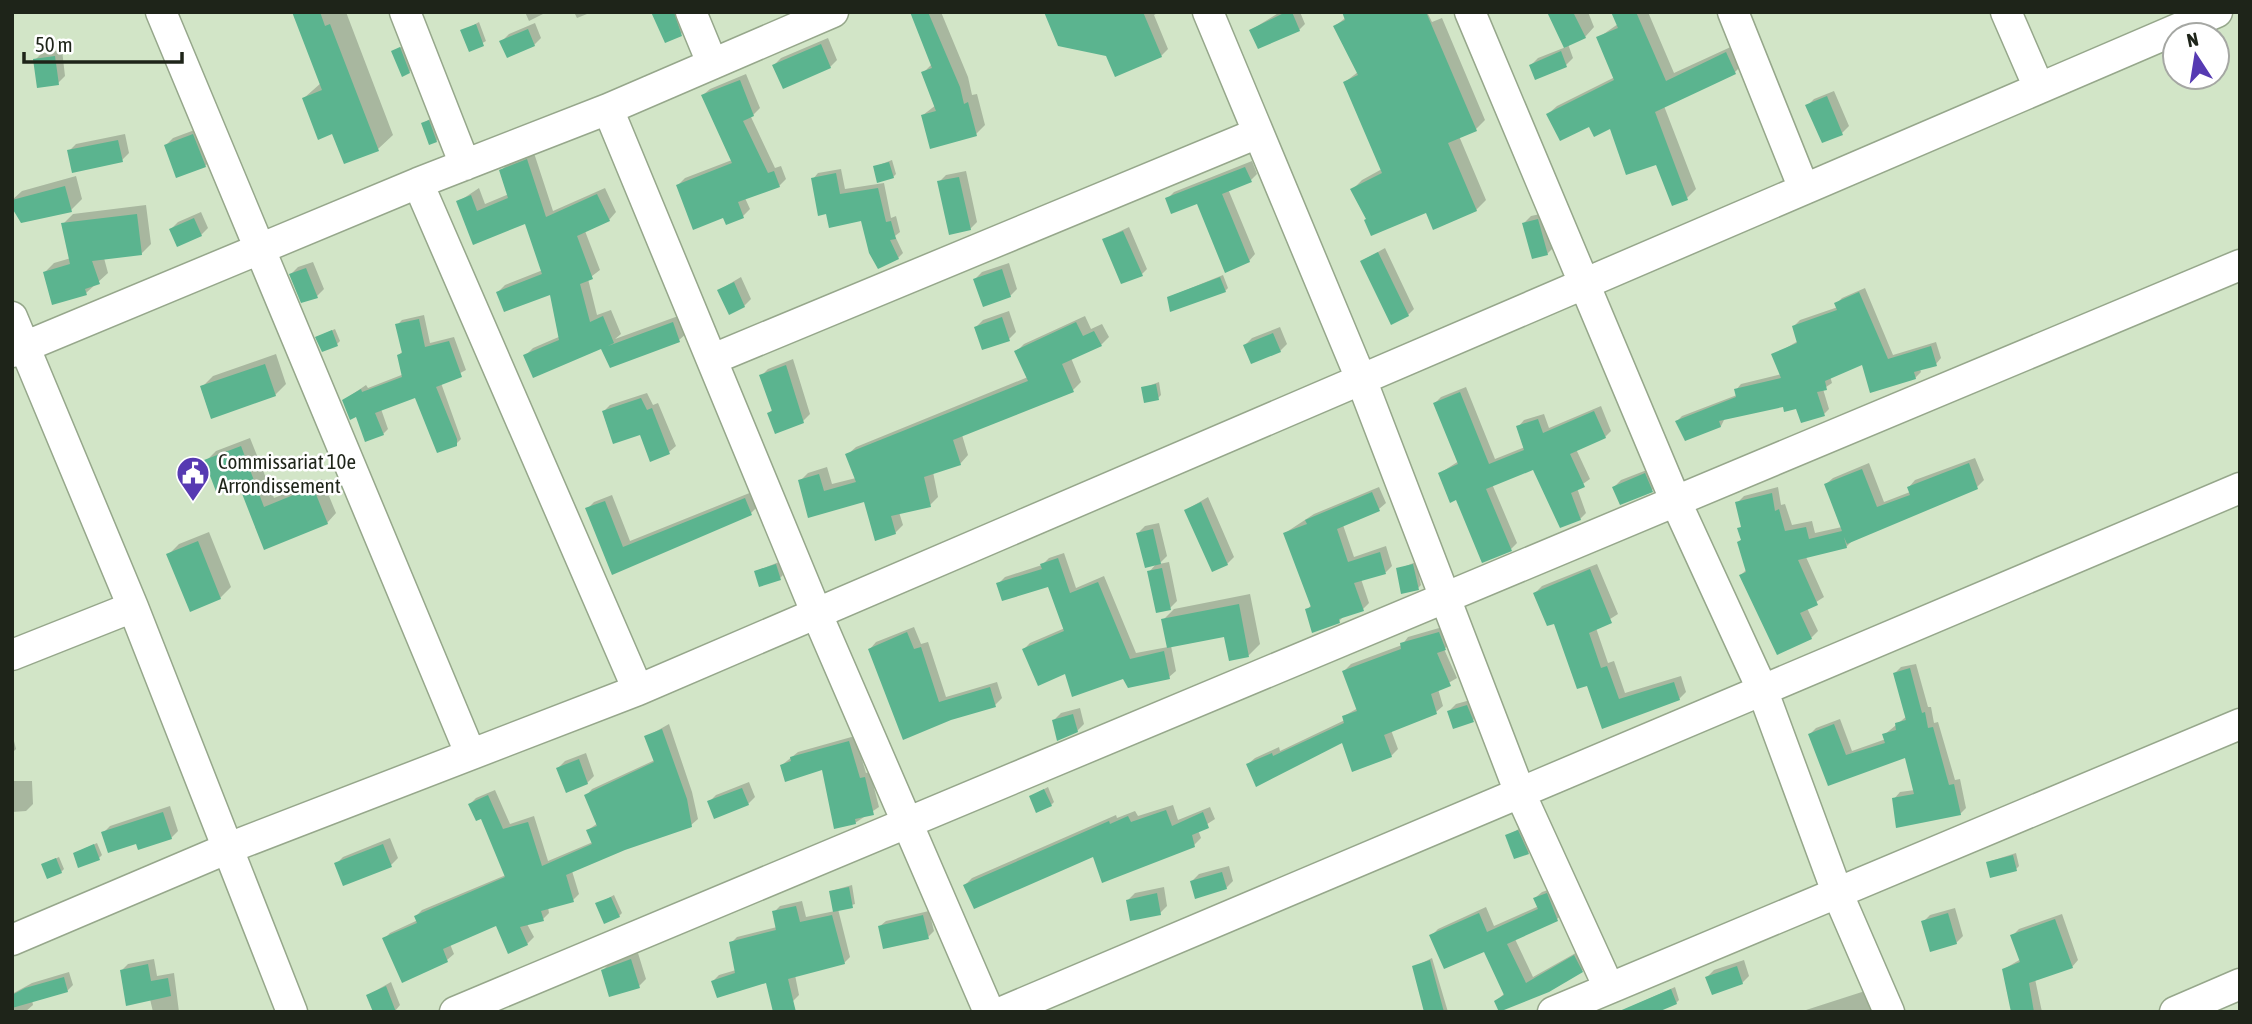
<svg xmlns="http://www.w3.org/2000/svg" width="2252" height="1024" viewBox="0 0 2252 1024" font-family="'Asap Condensed',sans-serif">
	<rect width="100%" height="100%" fill="#d2e5c7"/>
	<path fill="#0003" d="M294,12H346L393,135L378,149L345,162L333,132L304,98L321,83Z
		M525,12H547L529,21Z
		M574,12H592L577,18Z
		M653,12H683L688,27L681,34Z
		M912,12H941L968,77L972,95L977,94L985,125L976,134L923,115L936,105L923,73L932,64Z
		M1046,12H1159L1154,15L1168,49L1161,56L1107,55Z
		M1280,12H1300L1305,24L1299,30H1251Z
		M1353,12H1427L1432,22L1442,18L1485,120L1476,129L1459,136L1486,200L1476,210L1427,211L1368,218L1353,189L1362,180L1382,169L1345,82L1358,72L1335,26Z
		M1550,12H1588L1594,27L1585,37L1568,44L1573,58L1566,65L1536,78L1531,65L1538,58L1566,47Z
		M1616,12H1648L1674,73L1735,45L1744,63L1735,72L1664,106L1696,189L1687,198L1657,163L1611,126L1548,114L1557,106L1615,77L1598,38L1618,24Z
		M479,22L486,41L470,50L463,31Z
		M535,23L541,38L534,45L502,41L509,34Z
		M828,38L837,60L830,67L774,65L781,58Z
		M403,46L412,69L409,72L393,51Z
		M62,50L65,76L58,83L35,60L42,53Z
		M746,74L760,108L751,117L775,168L781,166L786,179L779,186L745,198L750,209L743,216H724L678,185L685,178L732,160L703,95L710,89Z
		M1834,91L1849,126L1842,133L1807,106L1814,99Z
		M432,118L439,138L436,141L423,123Z
		M200,128L212,159L205,166L166,145L173,138Z
		M125,134L129,153L122,160L69,151L76,144Z
		M534,153L553,211L605,188L616,212L609,220L585,231L600,270L588,279L597,315L611,310L621,334L615,339L681,315L687,333L679,340L611,366L602,347L525,356L533,348L561,336L551,293L498,292L505,285L543,270L526,221L474,242L458,202L479,188L485,204L509,194L501,171L508,163Z
		M892,160L896,174L893,177L874,167Z
		M1252,161L1257,174L1251,180L1228,189L1255,254L1249,261L1198,202L1167,199L1174,192Z
		M841,169L845,189L884,183L891,218L896,216L900,232L895,236L903,253L898,258L862,219L813,179L818,173Z
		M966,171L977,222L970,229L939,182L946,175Z
		M76,176L82,199L71,210L12,200L22,191Z
		M146,205L151,244L141,254L104,258L108,273L86,293L45,272L54,263L71,258L63,224L73,214Z
		M201,212L208,228L201,235L171,229L178,222Z
		M1545,213L1554,247L1547,254L1524,223L1531,216Z
		M1129,227L1147,269L1142,274L1104,239Z
		M1385,248L1414,309L1408,315L1362,261Z
		M313,262L324,289L317,296L291,274L298,267Z
		M1009,263L1017,289L1010,296L975,279L982,272Z
		M1223,275L1228,288L1225,291L1169,297Z
		M741,277L751,299L744,306L719,290Z
		M1865,288L1893,355L1936,342L1941,358L1936,364L1920,369L1921,372L1915,378L1863,363L1830,376L1832,383L1823,389L1829,409L1824,414L1784,405L1725,418L1721,426L1677,421L1682,416L1737,395L1736,390L1741,384L1782,374L1774,355L1798,341L1794,326L1800,320L1838,307L1836,304L1842,298Z
		M1009,311L1016,332L1009,339L976,327L983,320Z
		M424,315L430,343L454,337L466,370L441,383L461,439L456,444L416,396L381,409L388,429L383,434L344,400L366,385L368,388L404,374L399,355L403,351L397,325L402,320Z
		M1085,316L1091,329L1102,324L1109,337L1101,345L1071,358L1081,382L1073,390L962,435L968,455L960,464L933,472L938,497L930,505L899,512L903,525L895,533L865,500L809,516L800,481L808,473L827,467L832,484L856,478L847,455L856,447L1028,377L1016,352L1024,344Z
		M1280,327L1287,344L1280,351L1245,345L1252,338Z
		M335,329L340,341L337,344L317,337Z
		M276,354L286,384L275,395L202,387L213,376Z
		M793,359L810,414L803,421L769,413L773,409L761,376L768,369Z
		M1159,382L1161,395L1158,398L1143,388Z
		M1466,387L1495,459L1525,447L1518,427L1524,420L1544,414L1549,428L1601,406L1611,431L1605,437L1576,449L1590,479L1577,488L1586,513L1580,519L1534,468L1492,484L1517,543L1511,549L1457,498L1440,473L1459,461L1435,403L1441,397Z
		M647,393L653,405L658,403L676,446L669,452L604,411L610,405Z
		M250,438L274,498L322,479L336,513L327,523L265,548L239,484L206,461L216,451Z
		M1975,458L1984,480L1977,487L1853,540L1846,547L1806,557L1824,597L1807,608L1818,631L1811,638L1741,575L1747,569L1739,542L1742,539L1743,525L1737,503L1744,496L1778,487L1781,505L1785,504L1792,525L1812,521L1815,533L1842,527L1826,484L1833,478L1869,463L1884,502L1910,492L1909,487L1915,480Z
		M1652,468L1659,483L1652,490L1614,487L1621,480Z
		M1379,487L1386,503L1379,509L1343,525L1354,557L1386,546L1392,566L1386,572L1361,579L1369,603L1363,609L1345,615L1339,621L1307,610L1312,604L1285,533L1314,514Z
		M752,492L758,506L751,513L613,572L587,509L594,502L612,495L630,541Z
		M1208,497L1234,557L1227,564L1186,510Z
		M1159,523L1167,556L1159,564L1169,562L1177,601L1170,608L1149,572L1157,563L1138,533L1145,526Z
		M209,532L231,587L220,598L168,555L179,544Z
		M1064,553L1076,588L1104,576L1136,653L1168,647L1163,620L1174,609L1250,594L1260,644L1249,655L1230,659L1225,635L1171,646L1176,671L1169,677L1066,672L1024,649L1030,643L1065,628L1049,584H998L1005,577L1042,565L1049,558Z
		M779,562L783,575L780,578L756,571Z
		M1416,562L1421,585L1418,588L1398,569Z
		M1597,564L1618,614L1596,628L1608,663L1614,661L1625,693L1681,676L1686,692L1679,699L1603,727L1588,684L1555,621L1535,593L1542,586Z
		M1446,626L1452,642L1444,649L1457,678L1438,689L1443,706L1436,712L1391,730L1398,749L1391,756L1343,740L1248,764L1255,758L1279,747L1280,751L1345,720L1344,716L1358,708L1344,671L1351,664L1402,645L1408,637Z
		M914,627L921,644L928,642L946,697L997,682L1002,698L995,705L951,718L870,649L876,642Z
		M1916,664L1928,707H1931L1934,723L1938,722L1955,780L1960,779L1966,808L1960,814L1894,799L1900,792L1915,790L1906,755L1829,784L1810,734L1816,728L1840,719L1852,751L1886,739L1884,735L1907,716L1895,673L1901,667Z
		M1474,699L1480,714L1473,720L1449,711L1456,704Z
		M1080,708L1084,724L1077,731L1054,720L1061,713Z
		M669,724L692,792L698,819L691,825L624,848L572,871L579,894L573,900L548,907L549,913L543,919L527,924L534,937L527,944L496,924L450,944L454,954L447,960L403,980L384,939L390,933L418,920L416,916L422,910L506,875L482,816L470,804L476,798L495,790L510,824L534,816L548,861L593,842L588,830L598,823L586,796L592,789L655,760L646,737Z
		M12,733L16,749L12,753Z
		M855,736L866,773L870,772L879,807L855,823L824,768L782,765L798,752Z
		M586,753L594,776L587,783L558,768L565,761Z
		M12,781H32L33,804L26,811L12,812Z
		M749,782L755,797L748,804L709,802L716,795Z
		M1048,787L1054,802L1051,805L1031,796Z
		M1173,805L1178,820L1210,807L1215,819L1198,830L1201,838L1194,845L1094,855L965,885L972,878L1116,815L1117,818L1135,811L1138,816Z
		M170,806L178,831L171,838L137,842L103,833L110,826Z
		M1521,828L1531,850L1528,853L1507,835Z
		M390,838L398,858L391,865L336,864L343,857Z
		M97,843L102,855L99,858L75,853Z
		M2016,853L2019,866L2016,869L1988,862Z
		M59,857L64,869L61,872L43,864Z
		M1229,866L1233,881L1226,888L1192,881L1199,874Z
		M852,885L855,904L838,909L850,957L844,963L795,975L799,995L793,1001L774,1006L767,980L713,981L719,975L736,970L731,943L737,937L777,927L774,912L780,906L802,901L806,917L835,911L831,891Z
		M1164,887L1167,906L1160,913L1128,900L1135,893Z
		M1554,888L1564,913L1557,919L1515,939L1533,977L1581,950L1588,964L1582,971L1496,1001L1505,993L1485,950L1431,936L1438,929L1486,907L1494,926L1539,906L1535,898L1542,892Z
		M614,895L622,913L619,916L597,904Z
		M1955,908L1963,936L1956,943L1923,922L1930,915Z
		M929,911L934,931L928,937L880,926L886,921Z
		M2062,914L2078,960L2072,967L2035,979L2042,1012H2012L2004,969L2021,959L2012,936L2019,929Z
		M638,953L646,979L639,986L603,970L610,963Z
		M1432,958L1448,1012H1426L1414,967Z
		M154,959L157,976L174,973L179,1012H153L150,999L121,971L128,964Z
		M1744,960L1749,976L1742,983L1707,977L1714,970Z
		M69,972L73,985L67,991L32,1000L33,1005L25,1012H12V994L32,983Z
		M391,982L400,1005L395,1011L368,995Z
		M1675,987L1679,1000L1676,1003L1619,1012Z
		M1865,991L1871,1012H1804L1806,1010Z"/>
	<path fill="#5bb48f" d="M292,12H320L325,26L330,24L379,151L344,164L332,134L318,140L302,98L322,90Z
		M651,12H674L682,36L665,43Z
		M910,12H928L960,87L964,104L968,102L977,136L930,149L921,115L936,111L921,72L932,68Z
		M1044,12H1143L1162,57L1115,77L1106,56L1058,46Z
		M1286,12H1292L1300,31L1258,49L1249,30Z
		M1342,12H1426L1477,131L1448,143L1477,211L1433,230L1426,213L1371,236L1364,220L1366,219L1350,189L1382,173L1343,82L1358,75L1333,26L1345,20Z
		M1547,12H1573L1586,38L1564,48Z
		M1611,12H1636L1666,81L1726,52L1736,74L1655,112L1688,200L1672,206L1656,165L1626,175L1610,129L1594,137L1589,127L1560,141L1546,114L1614,80L1596,37L1618,28Z
		M476,24L484,46L469,52L460,30Z
		M528,29L535,46L507,58L499,41Z
		M821,44L831,68L783,89L772,65Z
		M400,47L410,73L402,77L391,51Z
		M1561,51L1567,67L1535,80L1529,65Z
		M55,56L59,85L37,88L33,59Z
		M740,80L754,116L743,121L768,173L774,171L780,187L738,202L744,218L726,225L723,218L693,230L676,185L732,163L701,95Z
		M1827,96L1843,135L1822,143L1805,105Z
		M429,120L437,142L429,145L421,123Z
		M193,134L206,167L176,178L164,145Z
		M118,140L123,162L72,173L67,150Z
		M527,159L546,217L597,194L610,221L577,236L593,279L580,284L590,322L603,316L614,343L608,346L673,322L680,342L610,368L601,349L533,378L523,355L559,340L550,295L504,312L496,292L542,274L525,224L473,245L456,201L471,195L477,211L508,198L499,170Z
		M889,162L894,178L877,183L873,166Z
		M1245,167L1252,182L1222,194L1250,262L1225,273L1197,204L1171,214L1165,198Z
		M836,173L840,194L878,188L886,222L891,221L896,239L890,240L899,259L878,269L869,253L861,221L829,228L826,214L818,216L811,178Z
		M959,177L971,230L949,235L937,181Z
		M65,186L72,212L21,223L12,208V200Z
		M137,214L142,255L92,261L100,284L85,289L87,295L52,305L43,272L70,264L61,223Z
		M194,218L202,236L177,247L169,229Z
		M1538,219L1548,255L1532,259L1522,223Z
		M1123,231L1143,276L1121,284L1102,239Z
		M1378,252L1409,316L1391,325L1360,261Z
		M306,268L318,298L301,303L289,274Z
		M1002,269L1011,297L983,307L973,279Z
		M1220,277L1226,292L1170,312L1167,297Z
		M734,282L745,307L729,315L717,290Z
		M1859,292L1888,359L1931,346L1937,366L1914,372L1916,379L1870,393L1862,365L1825,381L1827,390L1817,392L1825,416L1801,423L1796,409L1784,412L1783,407L1719,421L1721,427L1685,441L1675,421L1736,397L1734,389L1781,378L1771,354L1797,343L1792,326L1837,310L1834,303Z
		M1002,317L1010,341L982,350L974,327Z
		M419,319L425,347L449,341L462,377L436,387L457,439V446L437,453L415,398L375,413L384,435L365,442L356,417L350,420L342,400L361,389L362,392L402,377L397,355L402,353L395,324Z
		M1076,322L1083,336L1094,331L1102,346L1062,364L1074,392L953,440L961,465L924,477L931,507L891,516L896,534L875,541L864,502L808,518L798,480L819,474L824,491L856,482L845,454L1028,381L1014,351Z
		M332,330L338,346L322,352L315,337Z
		M1273,333L1281,352L1251,364L1243,345Z
		M265,364L276,396L211,419L200,386Z
		M786,365L804,423L775,434L767,413L772,411L759,375Z
		M1156,384L1159,400L1144,403L1141,387Z
		M1460,392L1489,464L1524,450L1516,426L1538,419L1543,433L1594,411L1606,438L1570,454L1585,487L1571,493L1581,520L1560,528L1533,470L1486,489L1512,551L1482,563L1456,500L1450,503L1438,473L1458,464L1433,403Z
		M641,398L647,410L652,408L670,454L650,462L640,435L613,444L602,411Z
		M241,446L264,507L313,487L328,524L264,550L239,486L217,494L204,460Z
		M1969,463L1978,489L1847,544L1844,537L1847,548L1798,560L1818,605L1800,613L1812,639L1777,655L1739,575L1746,572L1737,542L1741,540L1737,528L1741,527L1735,502L1772,493L1775,511L1779,509L1785,531L1806,527L1809,539L1842,531L1824,484L1862,469L1877,507L1910,495L1907,487Z
		M1645,473L1653,492L1620,505L1612,487Z
		M1372,492L1380,511L1337,529L1348,562L1380,552L1386,574L1354,583L1364,611L1339,619L1340,623L1312,633L1305,609L1311,607L1283,533L1307,524L1305,520Z
		M745,498L752,515L612,575L585,508L605,501L623,547Z
		M1201,502L1228,565L1212,572L1184,510Z
		M1153,529L1161,564L1145,568L1136,533Z
		M198,541L221,599L190,612L166,554Z
		M1058,558L1070,593L1098,582L1130,659L1164,651L1170,679L1128,688L1123,679L1072,697L1065,674L1038,686L1022,649L1064,631L1048,587L1002,601L996,583L1042,569L1040,564Z
		M776,564L781,580L759,587L754,571Z
		M1413,564L1419,590L1401,594L1396,568Z
		M1162,568L1171,610L1156,613L1147,571Z
		M1590,569L1612,623L1589,633L1601,668L1607,666L1619,699L1674,682L1680,700L1602,729L1587,686L1577,689L1554,624L1547,626L1533,593Z
		M1239,604L1249,657L1229,661L1224,637L1167,648L1161,619Z
		M907,632L914,649L921,647L939,702L990,687L996,707L951,720L903,740L868,649Z
		M1439,632L1446,650L1437,653L1451,686L1431,694L1437,714L1384,735L1392,757L1352,772L1342,743L1256,787L1246,764L1272,753L1273,756L1344,723L1342,716L1357,711L1342,671L1401,649L1400,643Z
		M1910,668L1922,713L1925,712L1928,728L1933,727L1949,785L1954,784L1961,815L1896,828L1892,798L1914,794L1905,758L1828,786L1808,734L1834,724L1846,755L1885,743L1882,734L1896,730L1895,723L1906,720L1893,673Z
		M1467,705L1474,722L1453,729L1447,711Z
		M1073,714L1078,732L1057,741L1052,720Z
		M662,729L687,799L692,827L625,850L566,875L574,902L541,911L544,921L520,927L528,945L508,954L496,926L443,949L448,962L402,983L382,938L417,923L414,916L505,877L481,819L476,821L468,804L488,795L503,829L528,822L542,866L592,844L586,830L597,826L584,795L654,762L644,736Z
		M849,741L860,778L865,777L874,815L855,819L856,824L834,829L822,770L785,782L780,765L791,761L790,757Z
		M579,759L588,784L566,793L556,768Z
		M742,788L749,805L714,819L707,801Z
		M1044,789L1052,806L1036,813L1029,796Z
		M1166,810L1172,826L1203,812L1209,828L1192,835L1195,847L1102,883L1093,857L974,909L963,885L1109,821L1110,824L1128,816L1131,822Z
		M163,812L172,839L138,850L136,844L108,853L101,832Z
		M1518,830L1529,854L1514,859L1505,835Z
		M94,844L100,860L78,868L73,853Z
		M383,844L392,867L343,886L334,863Z
		M2013,855L2017,871L1990,878L1986,862Z
		M56,858L62,873L47,879L41,864Z
		M1222,872L1227,889L1195,899L1190,881Z
		M849,887L853,908L833,912L829,891Z
		M1157,893L1161,915L1130,921L1126,900Z
		M1547,893L1558,921L1507,944L1526,983L1574,955L1583,972L1549,992L1499,1012L1494,1001L1504,995L1484,952L1444,969L1429,935L1479,913L1487,932L1538,909L1533,898Z
		M611,897L620,917L604,924L595,903Z
		M796,906L800,922L832,915L845,964L788,979L796,1012H773L766,983L717,998L711,981L735,973L729,942L776,930L772,911Z
		M1948,913L1957,944L1930,952L1921,921Z
		M923,915L929,939L883,949L878,926Z
		M2055,919L2073,968L2029,983L2034,1012H2011L2002,969L2020,962L2010,935Z
		M631,959L640,988L609,997L601,970Z
		M1430,960L1444,1012H1424L1412,966Z
		M148,964L151,981L168,978L171,996L126,1006L120,970Z
		M1737,966L1743,984L1712,995L1705,977Z
		M64,977L68,992L12,1008V995L25,988Z
		M386,986L396,1012H373L366,995Z
		M1671,989L1677,1004L1658,1012H1617Z"/>
	<g fill="none" stroke-linecap="round" stroke-linejoin="round">
		<defs>
			<path id="minor" d="M161,12L470,753
				M405,12L465,165
				M691,12L712,63
				M833,12L608,109L816,612L989,1012
				M1208,12L1361,379L1520,793L1609,988
				M1470,12L1676,502L1762,689L1837,892L1889,1012
				M1733,12L1804,189
				M2006,12L2039,88
				M418,183L638,690
				M12,317L133,607L292,1012
				M12,352L418,183L608,109
				M713,359L1258,133
				M12,655L133,607
				M12,940L226,849L638,690L2217,12
				M455,1012L2240,265
				M1002,1012L2240,488
				M1553,1012L2240,724
				M2175,1012L2240,984"/>
		</defs>
		<use href="#minor" stroke="#96a78b" stroke-width="33"/>
		<use href="#minor" stroke="#fff" stroke-width="30"/>
	</g>
	<defs>
		<symbol id="civic-pin" viewBox="-11 -11 22 30"><path d="M0 17L-7.5 6A9.5 9.5 0 1 1 7.5 6Z" fill="#563ab2" stroke="#fff"/><path d="M-.6-6.5H3V-4.5H.6V-3L4-1V1h2V6H-6V1h2V-1L-.6-3ZM-1.2 2.5V6h2.4V2.5Z" fill="#fff"/></symbol>
	</defs>
	<g fill-rule="evenodd">
		<use href="#civic-pin" x="174" y="454" width="38" height="52"/>
	</g>
	<g text-anchor="middle" dominant-baseline="central" stroke-width="5" stroke-linejoin="round" paint-order="stroke">
		<g font-size="21" fill="#1e2419" stroke="#fff" text-anchor="start">
			<text x="218" y="461">Commissariat 10e<tspan x="218" dy="24">Arrondissement</tspan></text>
		</g>
	</g>
	<rect width="2252" height="1024" fill="none" stroke="#1e2419" stroke-width="28"/>
	<g transform="translate(2196 56) rotate(348)"><circle r="33" fill="#ffffff" stroke="#a5a7a3" stroke-width="2"/>
	<path d="M0-5L12 26L0 18L-12 26Z" fill="#563ab2"/>
	<text y="-10" font-size="19" font-weight="bold" text-anchor="middle" fill="#1e2419">N</text>
	</g>
	<path d="M24 52v10h158v-10" fill="none" stroke="#1e2419" stroke-width="3.5"/>
	<text x="35" y="52" font-size="21" fill="#1e2419" stroke="#ffffff" stroke-width="5" paint-order="stroke">50 m</text>
</svg>
